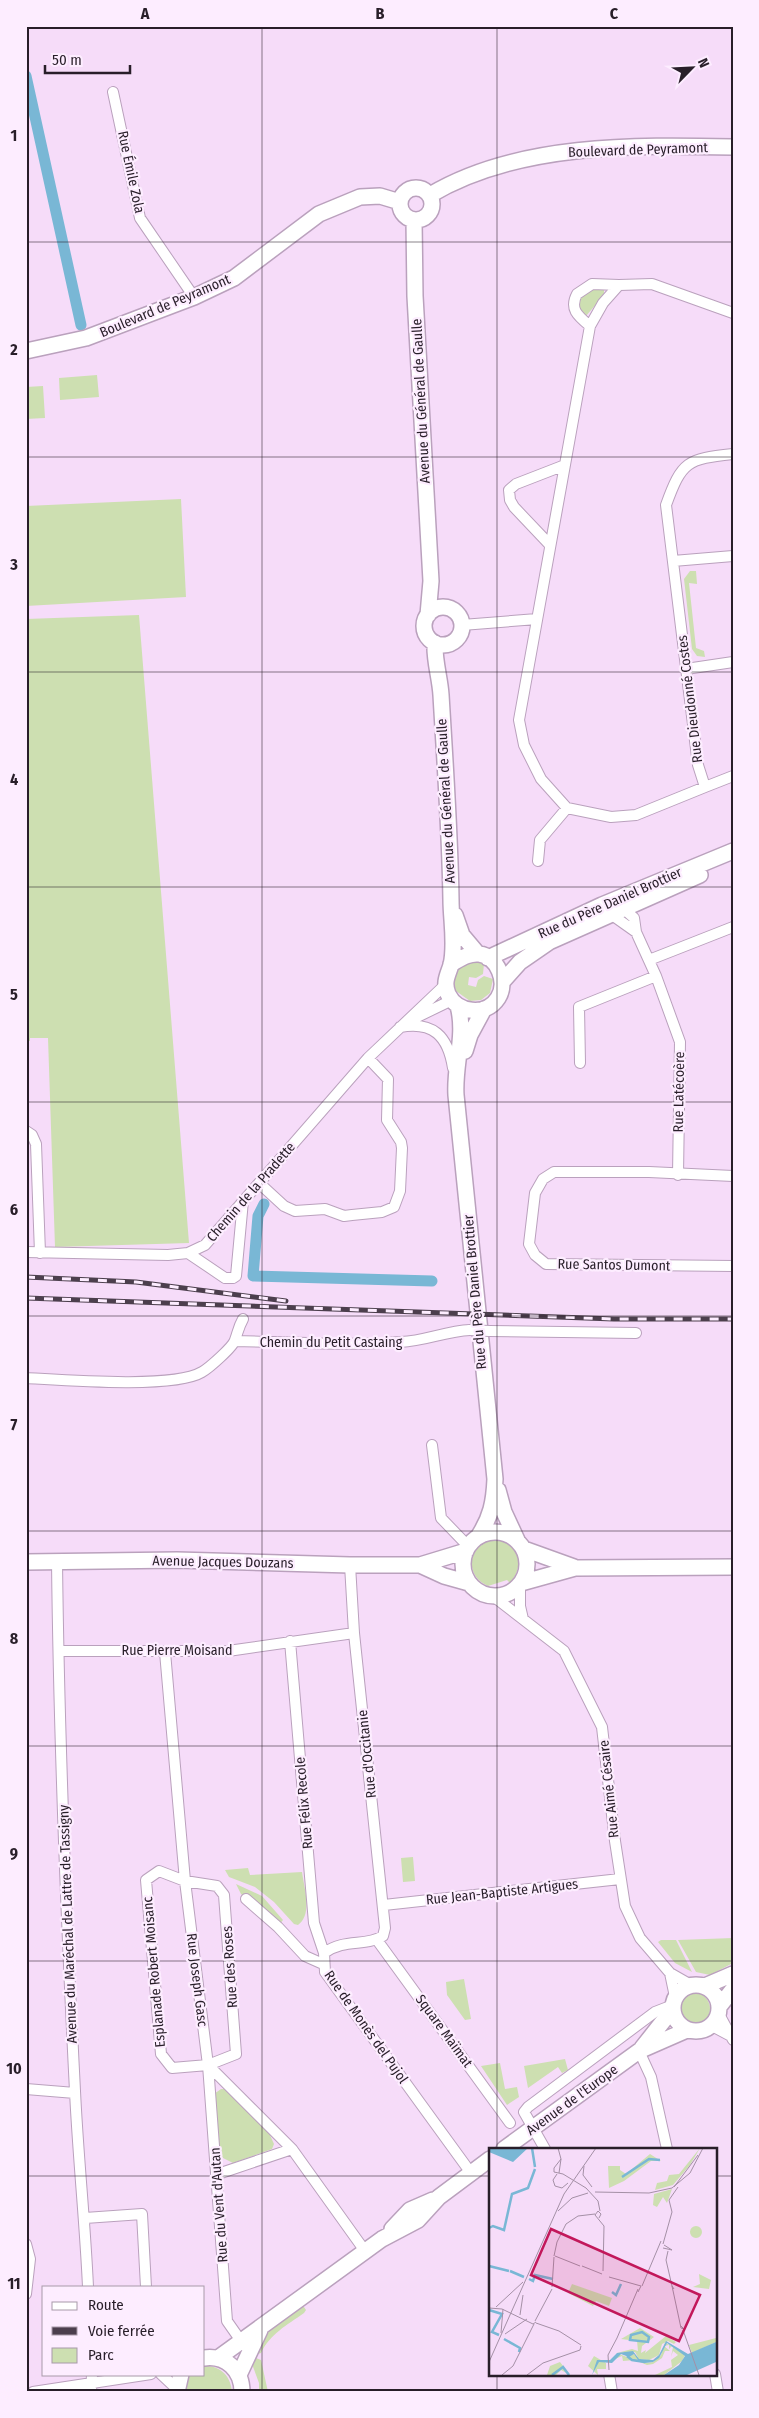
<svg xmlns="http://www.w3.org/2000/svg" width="759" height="2418" viewBox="0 0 759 2418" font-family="'Fira Sans Condensed',sans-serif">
	<rect width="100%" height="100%" fill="#f6dcf9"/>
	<path fill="#cddfb1" d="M595,288L604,289V295L586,316L578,311L580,297Z
		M97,375L99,397L60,400L59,378Z
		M43,386L45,418L26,419V387Z
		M181,499L186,597L26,606V506Z
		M690,571H696L697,584L689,583L696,648L704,651L705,657L697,656L692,649L684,579Z
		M139,615L189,1243L55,1247L48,1038H30V1041H26V619Z
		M477,961L484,964L483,974L476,978L469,977L468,985L476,987L478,980L484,976L493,979L490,993L481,1000L470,1001L456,991L453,980L461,965Z
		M490,1540C517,1538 527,1564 510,1583L507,1580L488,1586C465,1576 467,1548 490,1540Z
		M413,1857L415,1881L403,1882L401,1858Z
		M248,1868L250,1875L302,1872C304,1888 313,1914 298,1925L294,1924L274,1902L255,1887L229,1877L225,1870Z
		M236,1884L262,1896L283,1920L279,1925L241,1894Z
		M733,1938V1963L710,1975L696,1972L678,1940Z
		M661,1940H676L692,1972L675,1963L658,1942Z
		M464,1979L471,2019L465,2020L447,1995L446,1982Z
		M676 2009a17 17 0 1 1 34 0a17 17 0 1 1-34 0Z
		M565,2059L568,2070L562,2073L558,2067L528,2088L524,2066Z
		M500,2063L505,2089L517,2087L519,2097L507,2105L481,2066Z
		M221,2089H224L269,2133L274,2144L272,2149L233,2163L223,2158L220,2152L214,2099V2094Z
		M302,2304L306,2310L304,2313C287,2325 270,2334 261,2353L255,2355L264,2333Z
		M256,2358L261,2360L268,2392H259V2383L252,2364Z
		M204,2366C220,2365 231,2376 232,2392H183L188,2374H204Z"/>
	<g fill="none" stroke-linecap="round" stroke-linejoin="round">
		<path stroke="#79b7d5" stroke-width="11" d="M26,76L81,325
			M264,1204L258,1216L253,1276L432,1281"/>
		<defs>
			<path id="street" d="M113,92L140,218L194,297
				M733,313L652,284L619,285L603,303L590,326L519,720L524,745L541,779L567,808L611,817L636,815L705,787L698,765L666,505C682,461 687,459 733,454
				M590,326C578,316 569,309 577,294L592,284L619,285
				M550,545L514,507L510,500L509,490L516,484L565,465
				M673,561L733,556
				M462,625L537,619
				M686,669L733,662
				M705,787L733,776
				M538,861L540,840L567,808
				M619,909H624L634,918L636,932L656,976L680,1042L678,1175
				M612,915L636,932
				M649,960L733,927
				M413,1019L452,1000
				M400,1027C433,1021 448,1036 453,1068
				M580,1063L579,1007L656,976
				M26,1131L32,1135L36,1144L40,1253
				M733,1176L649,1172H554L543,1179L535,1193L529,1244L535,1255L546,1264L733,1266
				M259,1183L284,1206L295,1211L325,1209L344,1216L352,1215L382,1212L394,1207L400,1191L402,1148L401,1142L387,1120L388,1079L368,1058
				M26,1252L168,1255L188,1253L205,1245L368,1058L446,984
				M188,1253L225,1278H233L236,1276L243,1201
				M489,1331L636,1333
				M235,1341C290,1342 346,1346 401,1342C425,1341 446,1331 470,1330
				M26,1378C63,1380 174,1389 202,1372C209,1368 233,1347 235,1340C238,1332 238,1328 243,1319
				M432,1445L441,1518L468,1546
				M57,1561C59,1738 66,1914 75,2091C78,2156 85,2221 88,2287
				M520,1584V1606L523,1619
				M493,1596L564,1651L602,1727L615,1841L625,1906L640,1938L670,1973L691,1985
				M290,1641L314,1923L324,1953L325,1972L471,2173
				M59,1651H228L354,1633
				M165,1652L185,1881L208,2065L227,2321L241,2341
				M159,1871L185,1881L217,1886L224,1895L236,2054L208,2065L172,2068L161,2054L146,1880Z
				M246,1899L278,1927L305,1956L323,1964
				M384,1905L620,1879
				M377,1940L510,2123
				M324,1953C345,1938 365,1947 383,1936L385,1928L354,1633L350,1565
				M670,1973L675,1997
				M719,2014L733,2040
				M712,2026L729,2035
				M639,2051L651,2077L667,2149
				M208,2065L292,2149L365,2251
				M26,2089L75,2093
				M545,2149L524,2112L528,2107L655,2012L673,2005
				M218,2174L292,2149
				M85,2218L142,2214L146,2287
				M26,2244L30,2259L26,2294
				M161,2374L177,2389
				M609,2374L612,2392
				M715,2374L718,2392
				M33,2392L151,2374
				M91,2392L92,2374"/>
			<path id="secondary" d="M400 204a16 16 0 1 1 32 0a16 16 0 1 1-32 0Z
				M430,195C517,143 635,145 733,147
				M414,220L415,296L431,581L428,615
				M26,351L86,338L194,297L234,278L319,214L360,197L380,196L400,202
				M424 626a19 19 0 1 1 38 0a19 19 0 1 1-38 0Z
				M435,643C434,660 440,678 441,695C445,763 450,832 451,900C451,920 456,945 451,965C448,975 443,982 448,994C457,1013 486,1017 498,998C508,983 498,956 479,954C468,953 460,959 451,964
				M455,915L462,935L478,954
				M488,958L602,905L733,851
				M503,981L520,962L549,942L700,875
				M458,1006C466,1035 454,1065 456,1095L495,1479C494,1502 491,1517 478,1537
				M465,1051L470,1035L484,1009
				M498,1490L504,1512L517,1540
				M463 1564a32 32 0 1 1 64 0a32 32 0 1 1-64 0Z
				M524,1549L574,1567
				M26,1562L177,1560L350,1565H420L466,1551
				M420,1565L444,1576L469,1583
				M521,1583L575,1568L733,1567
				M673 2008a23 23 0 1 1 46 0a23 23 0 1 1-46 0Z
				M705,1986L733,1974
				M719,2007L733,1989
				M642,2048L672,2010
				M504,2149L639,2051L687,2030
				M392,2229L410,2210L433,2200
				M204,2358C226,2355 242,2370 242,2392
				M218,2358L382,2239L418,2220L439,2197L490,2159
				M239,2375L260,2330
				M177,2392L181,2374"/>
		</defs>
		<use href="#street" stroke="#baa1bd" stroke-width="12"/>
		<use href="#secondary" stroke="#baa1bd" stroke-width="18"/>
		<use href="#street" stroke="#fff" stroke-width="10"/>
		<use href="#secondary" stroke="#fff" stroke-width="15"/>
		<defs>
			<path id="rail" d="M26,1277L136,1282L286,1301
				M26,1298L614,1319H733"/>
		</defs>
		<use href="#rail" stroke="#4c3f4d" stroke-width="5"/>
		<use href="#rail" stroke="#fdedff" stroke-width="3" stroke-dasharray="9" stroke-linecap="butt"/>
		<defs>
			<path id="street-bridge" d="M470,1330L489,1331"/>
		</defs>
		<use href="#street-bridge" stroke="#baa1bd" stroke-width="12" stroke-linecap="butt"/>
		<use href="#street-bridge" stroke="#fff" stroke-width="10"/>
	</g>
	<path fill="none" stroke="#281e29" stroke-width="1" stroke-opacity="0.55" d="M262,26V2392M497,26V2149M26,242H733M26,457H733M26,672H733M26,887H733M26,1102H733M26,1316H733M26,1531H733M26,1746H733M26,1961H733M26,2176H490M715,2176H733M497,2374V2392"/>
	<g text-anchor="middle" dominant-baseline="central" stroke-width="4.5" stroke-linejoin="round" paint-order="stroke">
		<g font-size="14" fill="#281e29" stroke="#fdedff">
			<text transform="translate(638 150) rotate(-2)">Boulevard de Peyramont</text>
			<text transform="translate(131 172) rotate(78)">Rue Émile Zola</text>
			<text transform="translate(165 306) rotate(-23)">Boulevard de Peyramont</text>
			<text transform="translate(421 401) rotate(-93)">Avenue du Général de Gaulle</text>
			<text transform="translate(690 699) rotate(-97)">Rue Dieudonné Costes</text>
			<text transform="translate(446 801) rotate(-93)">Avenue du Général de Gaulle</text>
			<text transform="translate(610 903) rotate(-24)">Rue du Père Daniel Brottier</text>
			<text transform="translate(679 1092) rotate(-89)">Rue Latécoère</text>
			<text transform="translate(251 1192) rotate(-49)">Chemin de la Pradette</text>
			<text transform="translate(614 1265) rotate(1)">Rue Santos Dumont</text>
			<text transform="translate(475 1292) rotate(-95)">Rue du Père Daniel Brottier</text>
			<text x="331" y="1342">Chemin du Petit Castaing</text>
			<text transform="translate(223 1562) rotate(1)">Avenue Jacques Douzans</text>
			<text x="177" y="1650">Rue Pierre Moisand</text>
			<text transform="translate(367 1754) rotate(-96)">Rue d'Occitanie</text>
			<text transform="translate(609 1789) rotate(-96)">Rue Aimé Césaire</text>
			<text transform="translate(304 1803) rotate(-95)">Rue Félix Recole</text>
			<text transform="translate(502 1892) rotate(-6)">Rue Jean-Baptiste Artigues</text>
			<text transform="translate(68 1924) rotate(-92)">Avenue du Maréchal de Lattre de Tassigny</text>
			<text transform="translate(230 1967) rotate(-94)">Rue des Roses</text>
			<text transform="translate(154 1972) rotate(-95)">Esplanade Robert Moisanc</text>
			<text transform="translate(197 1980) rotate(83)">Rue Joseph Gasc</text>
			<text transform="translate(366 2027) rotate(55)">Rue de Monès del Pujol</text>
			<text transform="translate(444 2031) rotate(54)">Square Maïmat</text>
			<text transform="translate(572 2100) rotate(-36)">Avenue de l'Europe</text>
			<text transform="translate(219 2205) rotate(-94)">Rue du Vent d'Autan</text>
		</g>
	</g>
	<g transform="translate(489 2148)">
		<rect width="228" height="228" fill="#f6dcf9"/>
		<path d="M211,0L201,17L184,37L166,42L168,35L178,33L180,27L190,26ZM161,6L172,13H162L135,33L120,40L119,18H131V22L137,26ZM183,41L178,55L174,49L168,59L164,57L165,46ZM201 84a6 6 0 1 1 12 0a6 6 0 1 1-12 0ZM210,126L222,132L220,141L204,139L211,136ZM83,136L123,150L120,158L107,153L104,158L79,145ZM151,180L165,189L153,198L152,205L157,202L156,205L177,188L187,194L185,196L179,193L173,196L170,207L160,212L150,211L146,204L128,205L143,201L149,203L148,193L132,191ZM227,190V194L203,205L200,197ZM176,195L183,198L180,201V197L175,198L181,203H176L173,210L164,216L158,217L146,212L134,213L133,208L126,211L130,206L138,209L145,206L156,215L164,214L172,207ZM184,199L196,207L193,213L175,227H166L183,219L182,212L189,207L184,203L182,209ZM105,208L117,215V221H108L109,227L99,218ZM71,214L81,227L72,222L67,227H58L61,218Z" fill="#cddfb1"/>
		<path d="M0,0H39L24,14L0,4ZM177,193L199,206L227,194V214L198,227H175L190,217L196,208L178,195L170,210L164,214L156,215L149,212L145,206L140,209L132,206L123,215L110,214L103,227L108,212H121L128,205L144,203L150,211L164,212L170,207Z" fill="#79b7d5"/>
		<path fill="none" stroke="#79b7d5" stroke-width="2.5" d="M43,0L46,19M133,29L160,11L171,12M0,80L4,78L15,82L23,46L39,40L46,21M0,118L20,123M21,123L35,129M40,131L44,133L46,127L64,131M123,144L127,147L132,136M0,162L13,166L3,184L10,187M153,184L160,189L159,194L141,192L142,187ZM15,191L31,200L30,204M138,208L143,212L156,214M63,227L74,219L80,227"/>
		<path fill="none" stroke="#a490a6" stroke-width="1" d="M69,0L72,11L70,25M72,11L65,20V24L74,26L97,40L109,53L111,63M95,18L94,27L103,39M68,26L64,32L66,38L73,40L79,35M185,39L209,7M106,44L160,45L183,40L201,25L214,0M69,63L83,50L99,45M110,70L112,66L109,63L106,67L115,78L114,123M174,96L183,64L180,52L189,39M174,100L183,102L175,97M179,103L177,112L183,138M65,108L68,94L77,76L89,68L106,66M66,108L91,118M93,118L113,126M120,129L152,138L149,144M153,138L172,93M63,139L65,109M185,141L183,138L192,180L195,181L192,178M7,159L34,134M0,160L13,161L44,176L47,174M31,167L34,147M46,173L63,141M47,175L70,183L92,197M194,182L210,227M12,185L14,161M16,186L38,171M128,190L149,141M0,214L75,46L107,0M120,222L119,207L128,190M13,227L24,218L45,176M38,227L54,215L91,202L92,198"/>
		<path fill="#c2185b" fill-opacity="0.15" stroke="#c2185b" stroke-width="2.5" d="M62,81L211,147L190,193L42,127Z"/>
		<rect width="228" height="228" fill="none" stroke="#281e29" stroke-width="2.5"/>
	</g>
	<rect width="759" height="2418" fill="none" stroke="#fdedff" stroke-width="55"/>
	<rect x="42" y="2286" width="162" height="90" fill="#fdedff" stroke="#a89aa9"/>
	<rect x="52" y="2302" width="25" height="8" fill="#ffffff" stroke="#a89aa9"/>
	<text x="88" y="2310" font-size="15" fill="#281e29">Route</text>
	<rect x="52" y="2327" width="25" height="8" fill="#4c3f4d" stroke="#a89aa9"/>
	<text x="88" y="2336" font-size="15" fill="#281e29">Voie ferrée</text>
	<rect x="52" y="2348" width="25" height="15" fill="#cddfb1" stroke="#a89aa9"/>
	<text x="88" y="2360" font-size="15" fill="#281e29">Parc</text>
	<g transform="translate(692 68) rotate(66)" stroke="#fdedff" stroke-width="4" paint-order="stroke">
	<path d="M0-4L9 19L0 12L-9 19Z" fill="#281e29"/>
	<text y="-8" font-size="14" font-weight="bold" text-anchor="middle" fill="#281e29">N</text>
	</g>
	<path d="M45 65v8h85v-8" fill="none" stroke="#281e29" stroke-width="2.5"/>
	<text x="52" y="65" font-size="15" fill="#281e29" stroke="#fdedff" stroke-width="4" paint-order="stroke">50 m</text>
	<rect x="28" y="28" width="704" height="2362" fill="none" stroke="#281e29" stroke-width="2"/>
	<g font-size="16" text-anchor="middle" font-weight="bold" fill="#281e29">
		<text x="145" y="19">A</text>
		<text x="380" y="19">B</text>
		<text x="614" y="19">C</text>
		<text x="14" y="141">1</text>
		<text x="14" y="355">2</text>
		<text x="14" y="570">3</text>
		<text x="14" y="785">4</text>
		<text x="14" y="1000">5</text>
		<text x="14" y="1215">6</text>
		<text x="14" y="1430">7</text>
		<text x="14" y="1644">8</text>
		<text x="14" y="1859">9</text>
		<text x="14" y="2074">10</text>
		<text x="14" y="2289">11</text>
	</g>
</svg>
